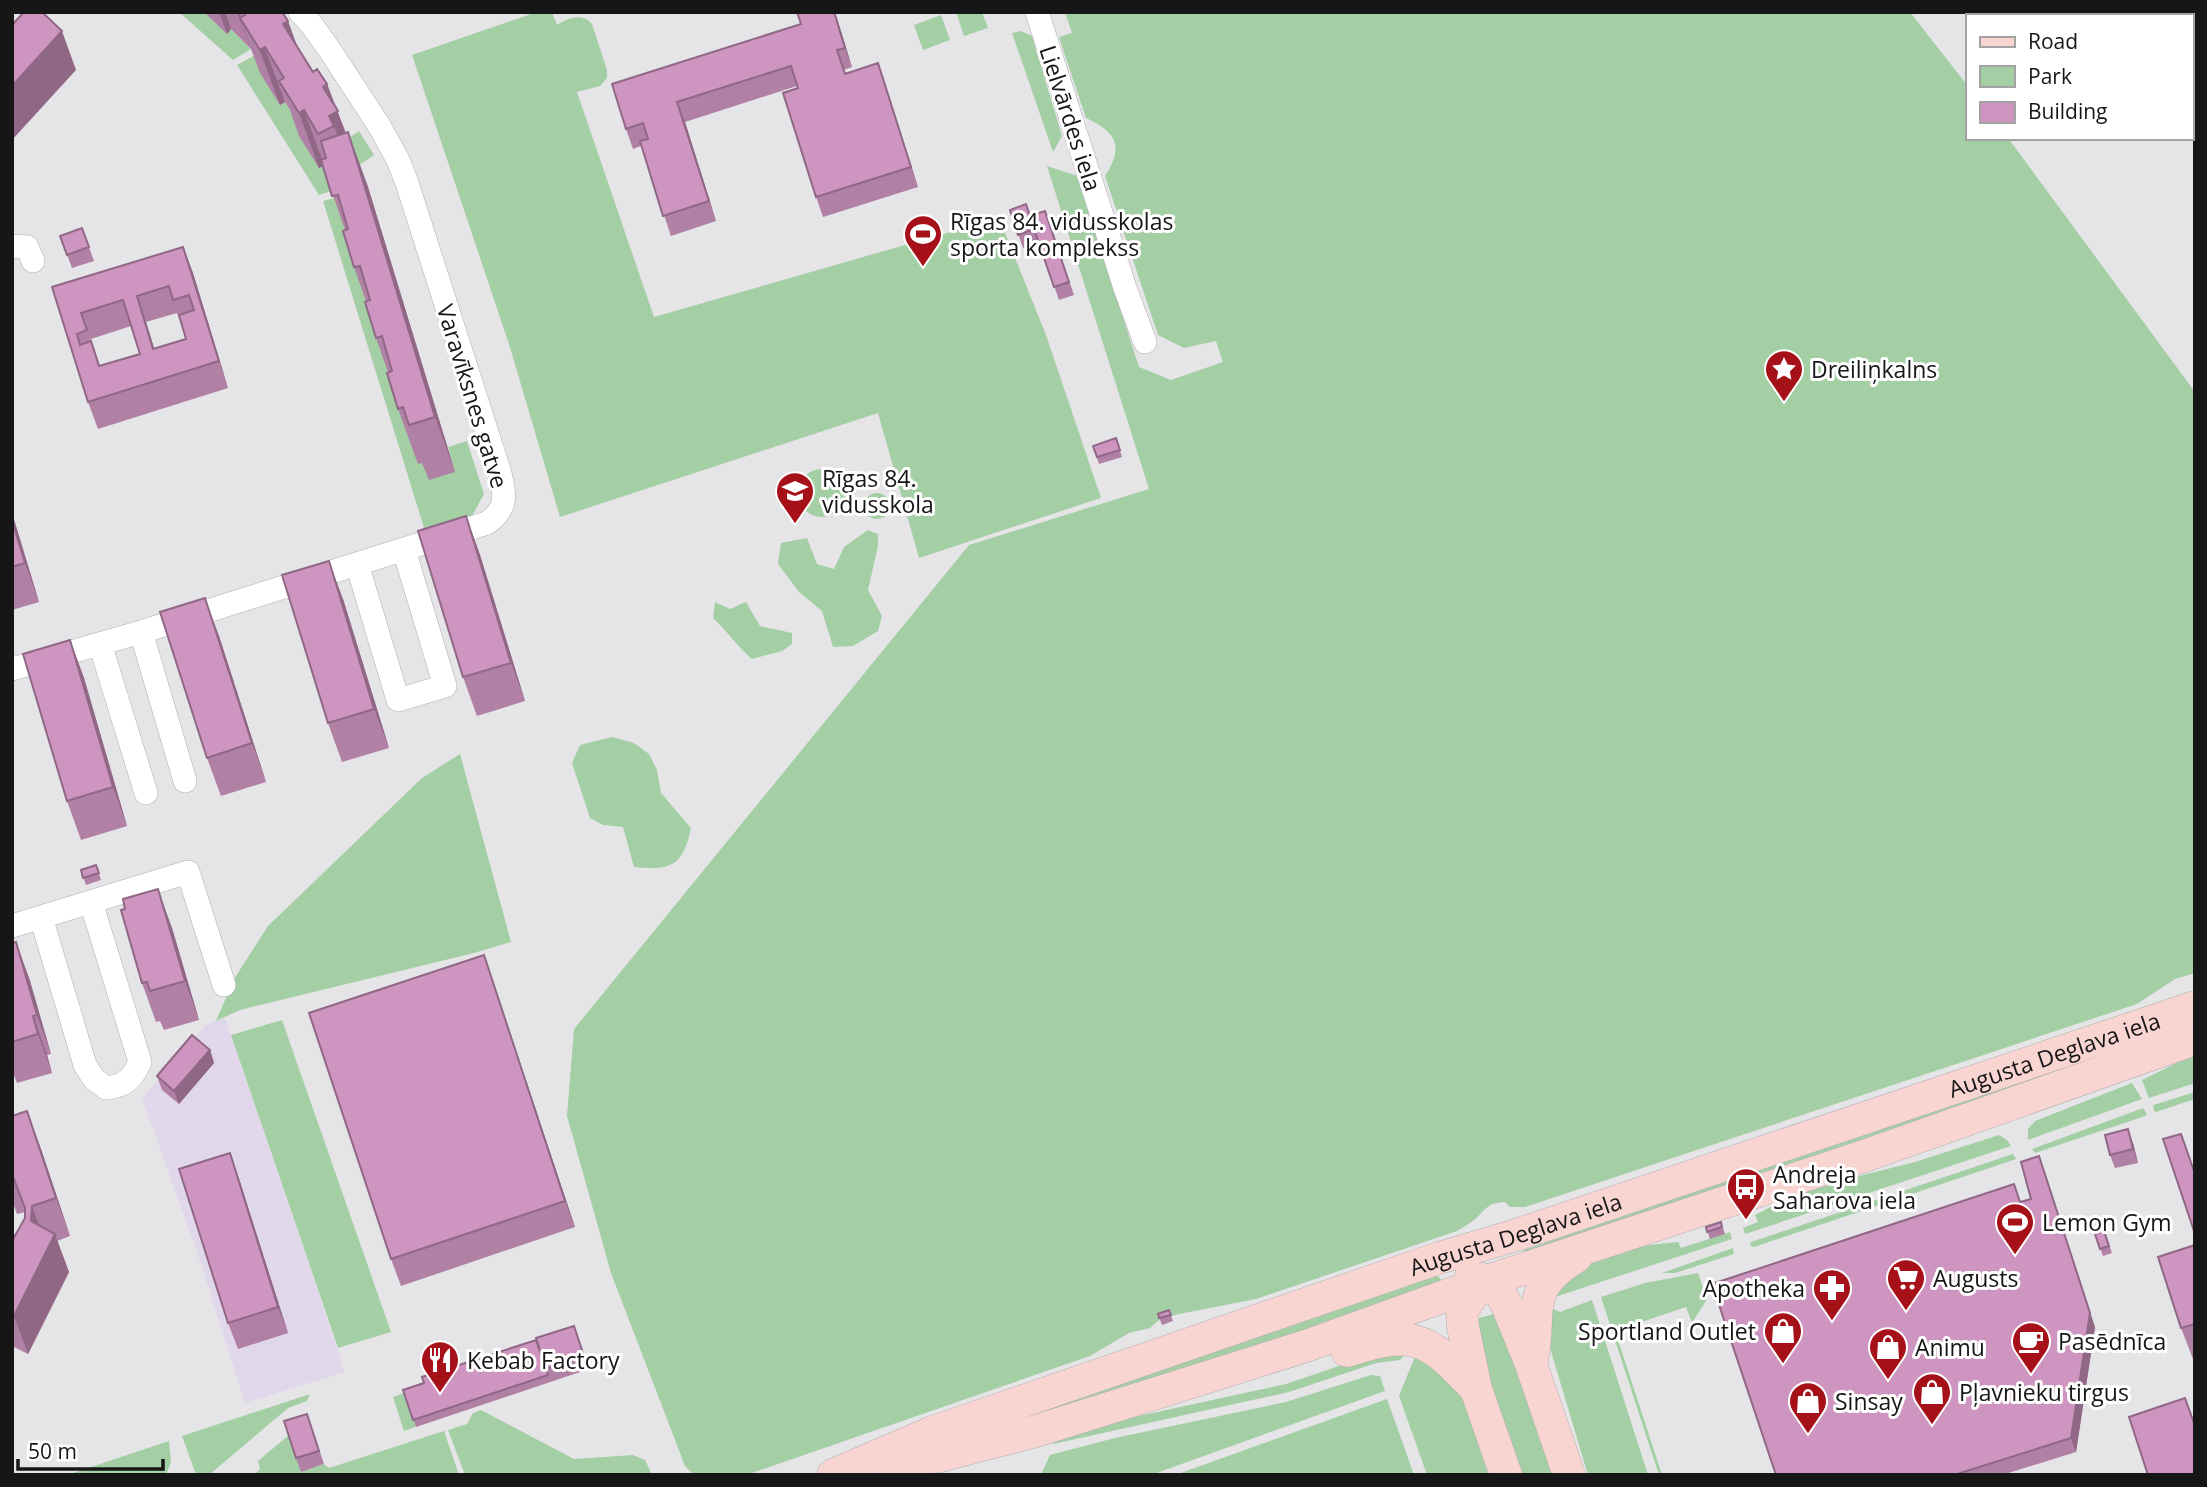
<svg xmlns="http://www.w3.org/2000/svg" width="2207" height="1487" viewBox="0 0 2207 1487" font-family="'Open Sans',sans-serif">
	<rect width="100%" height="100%" fill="#e5e5e8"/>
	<path fill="#e1d7eb" d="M225,1018L345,1372L245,1403L198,1255L142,1098L206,1025Z"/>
	<path fill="#a4cea4" d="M179,12H204L227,33L231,29L251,49L233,60Z
		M537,12H552L557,25C567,18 583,12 592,24L607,70V78L600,86L577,92L654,317L999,218L1046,335L1101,498L919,558L878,413L560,517L509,344L412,55Z
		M956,12H982L988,28L964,36Z
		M1065,12H1910L1967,85V138H2008L2195,392V973L2175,979L2137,1004L1525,1207H1510L1505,1202C1486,1203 1486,1210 1474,1220C1469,1224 1463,1227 1457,1231L1256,1299L1174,1315L1158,1321L1150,1328L1129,1333L1090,1356L746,1475H694L685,1466L611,1273L567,1116L574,1029L969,545L1149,489L1047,166L1077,176L1139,367L1171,380L1223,362L1216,341L1184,348L1158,335L1105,176C1124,147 1117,132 1086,118L1059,37L1072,33Z
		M941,15L950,40L923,50L914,25Z
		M1021,31L1032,36L1062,136L1053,152L1012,33Z
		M255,55L280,105L285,102L338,189L319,195L237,65Z
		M359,131L374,155L358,166L343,142Z
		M338,197L423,462L455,472L448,447L467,441L484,494L472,516L425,531L323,201Z
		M798 493a24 24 0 1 1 48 0a24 24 0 1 1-48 0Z
		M864 506a13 13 0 1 1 26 0a13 13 0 1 1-26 0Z
		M868,530L878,534V546L868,590L882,616L878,631L853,646L833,647L822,611L799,592L778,564L781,543L807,538L817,564L834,569L844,547Z
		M715,602L730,609L746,602L760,626L792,633V644L782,651L752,659C737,646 727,631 713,618Z
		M612,737L634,743L649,754L657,770L661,793L691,828C683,866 671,871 634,867L623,827L603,825L590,818L572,763L580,745Z
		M460,754L511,942L474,953L240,1010L216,1021L234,979L268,926L422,778Z
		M2195,1018V1028L1526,1258L1524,1250Z
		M282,1020L391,1332L338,1348L231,1035Z
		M2195,1054V1083L2149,1098L2142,1080Z
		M2132,1083L2142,1099L2028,1140V1129L2035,1121Z
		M2195,1092V1099L2156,1112L2154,1111L2153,1105Z
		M2143,1108L2147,1114L2145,1116L2035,1153L2032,1149Z
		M1999,1135L2007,1140L2011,1146L1745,1234L1743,1228L1758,1222L1755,1215L1803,1190L1915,1162Z
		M2013,1154L2016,1159L1754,1247L1750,1245L1751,1242Z
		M1730,1232L1732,1239L1555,1297L1551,1287L1577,1267L1639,1246L1678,1242L1681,1248Z
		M1733,1248L1734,1254L1675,1273H1662Z
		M1698,1273L1707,1299L1692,1323L1686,1307L1615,1331L1662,1475H1659L1601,1297L1645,1283Z
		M1435,1274L1441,1279L1440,1284L1115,1395L981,1431Z
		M1592,1300L1648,1475H1588L1550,1348L1544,1305L1560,1312Z
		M1497,1313L1553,1475H1519L1469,1321Z
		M1407,1352L1400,1360L1376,1363L1289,1392L1053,1444L1059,1436L1070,1431L1286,1384L1368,1356Z
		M1416,1354L1430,1360L1466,1398L1492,1475H1427L1399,1396Z
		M1371,1375L1380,1376L1385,1391L1151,1475H1041L1050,1455L1115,1438L1286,1402Z
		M404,1393L416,1427L404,1431L393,1397Z
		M310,1394L307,1401L288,1408L209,1475H196L182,1436Z
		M1387,1399L1414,1475H1175Z
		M481,1410L574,1459L633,1455L645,1460L652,1475H465L448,1430L467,1424L473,1413Z
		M444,1431L459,1475H254L260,1469L258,1461L289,1435L301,1472L324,1464L329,1468Z
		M169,1441L171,1462L166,1475H67Z"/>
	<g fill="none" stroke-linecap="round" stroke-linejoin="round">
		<defs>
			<path id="street" d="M1037,12L1125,288L1145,342
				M12,246L27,247L33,261
				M357,564L398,700L445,686L404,550
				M141,632L185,781
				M100,644L146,793
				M12,669L141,632L487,523C508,508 505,496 500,473L407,183L398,160L380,127L329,49L311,24L300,12
				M41,917L85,1065L94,1079L106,1088C124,1086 132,1080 140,1062L91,902
				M12,926L188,872L224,985"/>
			<g id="secondary">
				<path d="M1471,1276L1500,1293L1507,1305L1531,1364L1569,1475"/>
				<path d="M1483,1279L1462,1311L1463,1327L1476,1389L1506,1475"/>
				<path d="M1347,1351C1418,1328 1428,1339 1476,1389"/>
				<path d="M1532,1360C1542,1311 1523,1289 1576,1257"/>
				<path d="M888,1464L940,1456L1036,1431L1306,1346L1481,1283L1867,1155L2195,1039"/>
				<path id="s1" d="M833,1475L933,1432L1439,1258L1513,1236L2195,1007"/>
			</g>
		</defs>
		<use href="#street" stroke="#afafb2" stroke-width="24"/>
		<use href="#secondary" stroke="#afafb2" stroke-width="33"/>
		<use href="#street" stroke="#fff" stroke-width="23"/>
		<use href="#secondary" stroke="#f9d5d2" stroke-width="32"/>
	</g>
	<path fill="#b080a5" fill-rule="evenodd" d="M204,12H282L288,21L296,45L313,72L327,84L346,133L348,132L368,187L455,472L429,480L422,463L418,464L398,409L388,372L376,338L366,301L354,267L345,230L323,166L319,168L299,136L290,110L285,102L280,105L260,73L251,49L231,29L227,34Z
		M797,12H835L852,67L844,70L846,73L878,63L918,187L823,217L816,197L797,86L685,122L716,221L671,236L641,146L633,149L626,129L801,24Z
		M2032,12H2145L2135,16H2033Z
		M2150,12H2162V14L2151,16Z
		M1010,210L1030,216L1045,211L1074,295L1059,300L1039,243L1023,248Z
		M82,228L94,261L72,268L60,236Z
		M183,247L193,273L228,388L98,429L88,402L52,287ZM177,313L186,339L154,349L146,322ZM131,326L140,354L100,366L91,339Z
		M1116,438L1122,457L1099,464L1093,446Z
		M12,513L39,602L12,610Z
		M466,516L480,555L525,701L477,716L463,677Z
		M343,599L389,748L342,762L328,723Z
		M219,636L266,782L221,796L207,758Z
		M70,640L84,678L127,826L81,840L67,801Z
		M96,865L101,880L86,885L81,870Z
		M172,928L199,1020L164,1030L160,1021L156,1022L142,983Z
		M12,942H16L30,981L51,1054L47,1055L52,1073L17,1083L12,1070Z
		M484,955L575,1227L401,1286L391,1259Z
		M210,1050L214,1063L179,1104L162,1090L157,1076Z
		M12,1116L41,1149L70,1236L57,1241L69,1272L28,1354L12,1346V1241L25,1218V1212L17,1214L12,1200Z
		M2133,1143L2138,1163L2115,1168L2110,1155Z
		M239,1179L288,1333L238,1349L228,1323Z
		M2021,1202L2095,1327L2076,1452L2002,1475H1776Z
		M1721,1222L1725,1234L1710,1239L1706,1227Z
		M2104,1231L2112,1253L2103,1256L2095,1234Z
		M2195,1245V1364L2181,1328Z
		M1169,1310L1173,1321L1162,1325L1158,1314Z
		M574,1326L589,1369L416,1427L403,1390Z
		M307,1414L324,1464L301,1472L296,1458Z"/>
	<path fill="#906886" d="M219,12H225L231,29L227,34Z
		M237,12H239L244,25L240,18L251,49Z
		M834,12H835L852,67L845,48Z
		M288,21L308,76L283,24Z
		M62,31L76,70L12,140V86Z
		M256,45L265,48L285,102L280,105L260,51Z
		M878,63L885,83L918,187L911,167Z
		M327,84L358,166L351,171L334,126L329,116L323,87Z
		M677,102L685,122L716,221L709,201Z
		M304,110L324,165L319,168L299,113Z
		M348,132L368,187L455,472L435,417Z
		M183,247L193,273L228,388L219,361Z
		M137,296L146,322L163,376L153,349Z
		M12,513L39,602L25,563L12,520Z
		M466,516L480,555L525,701L511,663Z
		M329,561L343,599L389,748L374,709Z
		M205,598L219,636L266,782L252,743Z
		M70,640L84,678L127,826L113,787Z
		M158,889L172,928L199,1020L185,981Z
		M16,942L30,981L51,1054L37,1015Z
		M484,955L493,982L575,1227L565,1201Z
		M33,1016L47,1055L52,1073L38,1034Z
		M210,1050L214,1063L179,1104L174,1091Z
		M27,1111L41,1149L70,1236L56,1198Z
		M2128,1129L2133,1143L2138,1163L2133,1149Z
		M230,1153L239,1179L288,1333L278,1307Z
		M2044,1170L2095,1327L2076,1452L2071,1438Z
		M32,1206L46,1244L55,1234L69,1272L28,1354L14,1316L31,1221Z"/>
	<path fill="#cd95c0" stroke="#906886" stroke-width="2" fill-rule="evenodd" d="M24,12H42L62,31L12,86V25Z
		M243,12H282L288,21L283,24L313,72L317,69L327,84L323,87L338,111L329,116L334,126L318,134L304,110L299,113L279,81L284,78L265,47L260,50L240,18L245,15Z
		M797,12H834L845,48L837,50L845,74L878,63L911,167L816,197L783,93L798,88L791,66L677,102L709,201L663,216L640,141L648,139L643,123L626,129L612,84L801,24Z
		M2039,12H2057L2047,16H2040Z
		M348,132L435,417L409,425L403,407L398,409L387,373L392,371L382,336L376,338L365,302L370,300L360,266L354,267L343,231L348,229L338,195L332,196L321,160L326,158L321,141Z
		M1026,204L1030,216L1045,211L1069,282L1054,287L1034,229L1018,235L1010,210Z
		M82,228L89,247L67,255L60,236Z
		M183,247L219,361L88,402L52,287ZM169,286L173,300L189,295L194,310L179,315L186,339L153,349L137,296ZM123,300L140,354L99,366L91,341L80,345L77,334L87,330L81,313Z
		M1116,438L1120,450L1097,457L1093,446Z
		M466,516L511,663L463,677L418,531Z
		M12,520L25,563L12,567Z
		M329,561L374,709L328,723L282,575Z
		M205,598L252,743L207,758L160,612Z
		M70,640L113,787L67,801L23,654Z
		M96,865L99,873L83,878L81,870Z
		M158,889L185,981L150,991L147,982L142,983L121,910L125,909L123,899Z
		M16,942L37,1015L33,1016L38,1034L12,1042V943Z
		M484,955L565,1201L391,1259L309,1013Z
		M192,1035L210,1050L174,1091L157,1076Z
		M27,1111L56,1198L32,1206L31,1221L55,1234L14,1316L12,1315V1241L25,1218V1208L12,1174V1116Z
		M2128,1129L2133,1149L2110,1155L2105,1135Z
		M2181,1134L2195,1174V1234L2163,1139Z
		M230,1153L278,1307L228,1323L179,1169Z
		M2039,1156L2090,1313L2071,1438L1954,1475H1776L1712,1284L2014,1184L2020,1202L2031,1199L2021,1162Z
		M1721,1222L1722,1227L1707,1232L1706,1227Z
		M2104,1231L2109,1246L2100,1249L2095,1234Z
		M2195,1245V1324L2181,1328L2158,1257Z
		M1169,1310L1171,1315L1159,1318L1158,1314Z
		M574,1326L584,1356L546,1369L536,1338Z
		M536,1340L548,1375L413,1420L403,1390L424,1383L422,1377Z
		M2185,1398L2195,1426V1475H2148L2129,1417Z
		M307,1414L319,1451L296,1458L284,1421Z"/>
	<defs>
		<symbol id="stadium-pin" viewBox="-11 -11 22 30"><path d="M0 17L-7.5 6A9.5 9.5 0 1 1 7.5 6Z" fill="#a61019" stroke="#fff"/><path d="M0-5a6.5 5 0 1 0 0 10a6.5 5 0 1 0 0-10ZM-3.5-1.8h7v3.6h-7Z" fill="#fff"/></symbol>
		<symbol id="sight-pin" viewBox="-11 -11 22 30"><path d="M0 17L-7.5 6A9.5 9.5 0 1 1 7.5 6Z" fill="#a61019" stroke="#fff"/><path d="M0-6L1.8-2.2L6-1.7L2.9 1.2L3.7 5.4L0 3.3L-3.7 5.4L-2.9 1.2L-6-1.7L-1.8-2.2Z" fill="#fff"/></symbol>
		<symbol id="school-pin" viewBox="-11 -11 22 30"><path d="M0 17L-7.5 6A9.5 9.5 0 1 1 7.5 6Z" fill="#a61019" stroke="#fff"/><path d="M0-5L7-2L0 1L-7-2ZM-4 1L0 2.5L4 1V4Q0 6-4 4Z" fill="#fff"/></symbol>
		<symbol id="bus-pin" viewBox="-11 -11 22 30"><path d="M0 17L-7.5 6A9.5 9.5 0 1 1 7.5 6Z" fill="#a61019" stroke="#fff"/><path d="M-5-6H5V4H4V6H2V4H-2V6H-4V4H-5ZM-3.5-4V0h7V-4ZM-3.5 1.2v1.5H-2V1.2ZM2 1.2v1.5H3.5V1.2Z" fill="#fff"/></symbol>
		<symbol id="supermarket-pin" viewBox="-11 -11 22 30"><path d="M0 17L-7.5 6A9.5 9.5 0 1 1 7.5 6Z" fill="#a61019" stroke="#fff"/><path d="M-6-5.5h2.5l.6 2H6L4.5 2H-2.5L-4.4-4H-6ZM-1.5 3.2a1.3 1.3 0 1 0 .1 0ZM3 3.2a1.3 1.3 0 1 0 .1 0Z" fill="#fff"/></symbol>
		<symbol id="pharmacy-pin" viewBox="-11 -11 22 30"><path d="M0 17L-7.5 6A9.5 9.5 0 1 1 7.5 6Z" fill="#a61019" stroke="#fff"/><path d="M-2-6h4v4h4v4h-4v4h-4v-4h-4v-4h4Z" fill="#fff"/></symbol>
		<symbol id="shop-pin" viewBox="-11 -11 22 30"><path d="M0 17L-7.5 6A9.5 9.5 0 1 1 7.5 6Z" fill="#a61019" stroke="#fff"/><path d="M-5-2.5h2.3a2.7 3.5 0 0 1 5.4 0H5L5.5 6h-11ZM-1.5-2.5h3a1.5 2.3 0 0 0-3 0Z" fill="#fff"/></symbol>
		<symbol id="cafe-pin" viewBox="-11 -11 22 30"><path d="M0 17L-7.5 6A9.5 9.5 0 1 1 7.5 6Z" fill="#a61019" stroke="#fff"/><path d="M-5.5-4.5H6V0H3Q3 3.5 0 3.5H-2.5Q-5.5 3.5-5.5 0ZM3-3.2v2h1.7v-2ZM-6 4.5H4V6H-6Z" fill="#fff"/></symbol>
		<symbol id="restaurant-pin" viewBox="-11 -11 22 30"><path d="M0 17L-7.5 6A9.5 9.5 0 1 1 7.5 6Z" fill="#a61019" stroke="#fff"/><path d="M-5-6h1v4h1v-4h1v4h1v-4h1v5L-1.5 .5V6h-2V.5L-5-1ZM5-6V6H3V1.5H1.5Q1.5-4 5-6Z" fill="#fff"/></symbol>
	</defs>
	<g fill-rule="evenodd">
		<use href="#stadium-pin" x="901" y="212" width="44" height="60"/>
		<use href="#sight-pin" x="1762" y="347" width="44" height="60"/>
		<use href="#school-pin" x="773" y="469" width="44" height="60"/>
		<use href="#bus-pin" x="1724" y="1165" width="44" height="60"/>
		<use href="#stadium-pin" x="1993" y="1200" width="44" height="60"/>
		<use href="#supermarket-pin" x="1884" y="1256" width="44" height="60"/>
		<use href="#pharmacy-pin" x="1810" y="1266" width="44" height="60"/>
		<use href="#shop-pin" x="1761" y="1309" width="44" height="60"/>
		<use href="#cafe-pin" x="2009" y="1319" width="44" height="60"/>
		<use href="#shop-pin" x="1866" y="1325" width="44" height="60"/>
		<use href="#restaurant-pin" x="418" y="1338" width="44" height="60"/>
		<use href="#shop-pin" x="1910" y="1370" width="44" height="60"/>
		<use href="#shop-pin" x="1786" y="1379" width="44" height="60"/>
	</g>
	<g text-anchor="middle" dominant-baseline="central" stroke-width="6" stroke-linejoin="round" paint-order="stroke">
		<g font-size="23" fill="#161617" stroke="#fff">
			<text transform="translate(1071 118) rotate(72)">Lielvārdes iela</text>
			<text transform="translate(473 396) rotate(73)">Varavīksnes gatve</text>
			<text stroke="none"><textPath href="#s1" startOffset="1292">Augusta Deglava iela</textPath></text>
			<text stroke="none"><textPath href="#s1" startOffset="724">Augusta Deglava iela</textPath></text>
		</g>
		<g font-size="23" fill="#161617" stroke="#fff" text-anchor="start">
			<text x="950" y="221">Rīgas 84. vidusskolas<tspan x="950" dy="26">sporta komplekss</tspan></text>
			<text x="1811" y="369">Dreiliņkalns</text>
			<text x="822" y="478">Rīgas 84.<tspan x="822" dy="26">vidusskola</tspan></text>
			<text x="1773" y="1174">Andreja<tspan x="1773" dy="26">Saharova iela</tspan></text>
			<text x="2042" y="1222">Lemon Gym</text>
			<text x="1933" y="1278">Augusts</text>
			<text x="1805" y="1288" text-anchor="end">Apotheka</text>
			<text x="1756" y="1331" text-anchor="end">Sportland Outlet</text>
			<text x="2058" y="1341">Pasēdnīca</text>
			<text x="1915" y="1347">Animu</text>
			<text x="467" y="1360">Kebab Factory</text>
			<text x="1959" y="1392">Pļavnieku tirgus</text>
			<text x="1835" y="1401">Sinsay</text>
		</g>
	</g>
	<rect width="2207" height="1487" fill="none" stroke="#161617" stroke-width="28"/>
	<rect x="1966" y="14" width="228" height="126" fill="#ffffff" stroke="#a2a2a2" stroke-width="2"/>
	<rect x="1980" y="37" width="35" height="10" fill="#f9d5d2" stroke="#a2a2a2" stroke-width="2"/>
	<text x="2028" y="49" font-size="21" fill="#161617">Road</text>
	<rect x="1980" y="66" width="35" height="21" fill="#a4cea4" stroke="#a2a2a2" stroke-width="2"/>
	<text x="2028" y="84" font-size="21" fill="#161617">Park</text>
	<rect x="1980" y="102" width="35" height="21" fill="#cd95c0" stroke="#a2a2a2" stroke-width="2"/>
	<text x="2028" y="119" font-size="21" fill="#161617">Building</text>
	<path d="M18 1459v10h145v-10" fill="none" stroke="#161617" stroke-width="3.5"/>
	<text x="28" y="1459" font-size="21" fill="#161617" stroke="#ffffff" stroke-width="5" paint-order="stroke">50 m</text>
</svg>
